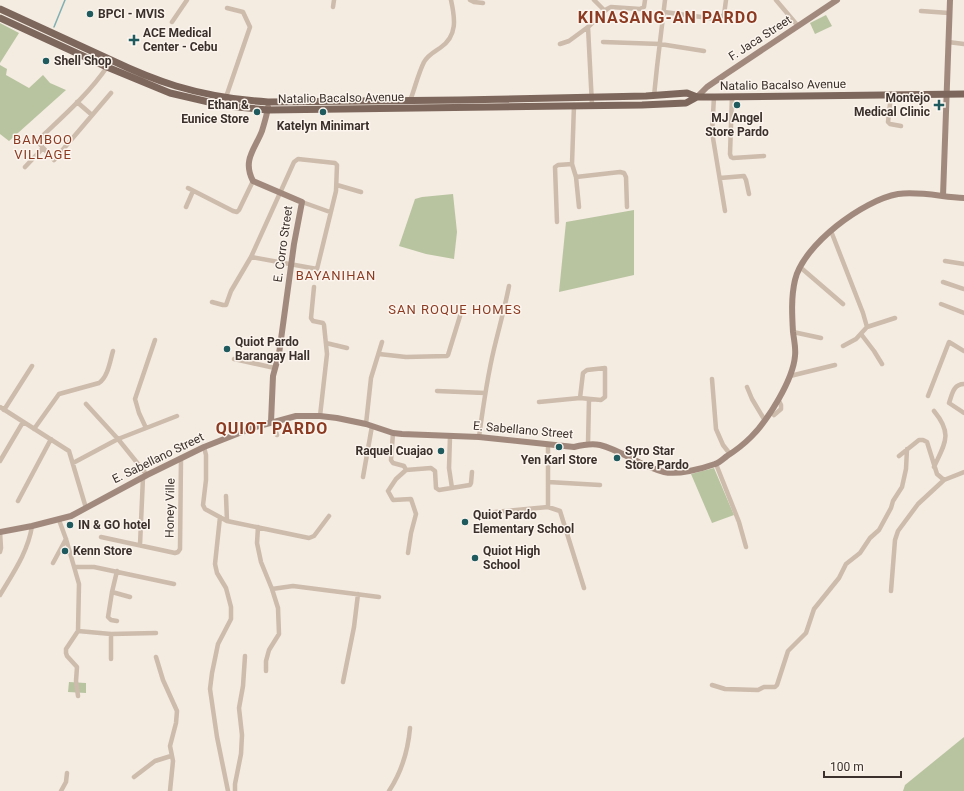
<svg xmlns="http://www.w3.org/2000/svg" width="964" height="791" viewBox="0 0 964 791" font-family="Roboto,sans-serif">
	<rect width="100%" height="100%" fill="#f4ebe1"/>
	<path fill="#b8c4a0" d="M826,15L832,26L815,34L810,23Z
		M0,23L19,33L0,63Z
		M0,65L7,69L6,75L29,88L43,75L50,83L66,90L9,141L0,134Z
		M453,194L457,232L454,259L426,254L399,246L415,199L422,197Z
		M634,210V275L559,292L566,222Z
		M714,468L734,515L712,523L691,474Z
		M69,682L86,683V693L68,692Z
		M964,737V791H903L905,785Z"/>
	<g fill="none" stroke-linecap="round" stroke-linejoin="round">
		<path stroke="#7fb0b2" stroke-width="1.5" d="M54,27L65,0"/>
		<path stroke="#cdbbac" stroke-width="4.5" d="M470,0L474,2L483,3
			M594,0L604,10
			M776,0L798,26
			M333,7L334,0
			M921,11L949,13
			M664,12L716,19L724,15L726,0
			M172,22L187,0
			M603,42L660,44L704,51
			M948,42L964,44
			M560,44L569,41L588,27
			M107,67C88,95 61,118 37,141L54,160L111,93
			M891,95L888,122L890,124L901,126
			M654,96L657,67L665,0
			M732,96L730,154L731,157L733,158L764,156
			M226,97L250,27L243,12L227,8
			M714,97L712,132L725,211
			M410,101C415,88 418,74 424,62C428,55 434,52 440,48C458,36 455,18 451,0
			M77,102L92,115
			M574,105L572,164L576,177L579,207
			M592,105L588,27L607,9L611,7L640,9L644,7L645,0
			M25,167L43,148
			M576,177L620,172L624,173L626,177L627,207
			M720,178L744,176L746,180L749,194
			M337,185L361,192
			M188,188L233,211L237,212L239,210L253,181
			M302,202L330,212
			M186,207L193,191
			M557,222L555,167L558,165L572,164
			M831,231L863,313L867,327
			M945,261L964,264
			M800,267L843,304
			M943,282L964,289
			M314,287L311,318L313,321L323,323L324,325L327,354L320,416
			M212,302L223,305H226L231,291L251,257L294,162L298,159L335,163L337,165L336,191L317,269L251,257
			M941,304L964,313
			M793,332L821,338
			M861,334L874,351L882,364
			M326,343L347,348
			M843,346L856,339L867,327L895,318
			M379,354L406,357L447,356L448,355L460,316
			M234,359L275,368
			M790,376L835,365
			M712,379L716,429L723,445L730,454
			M964,384C953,384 952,395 949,403L964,413
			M747,387L752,399L764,419
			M437,391L485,393
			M928,396L949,342L964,351
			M539,402L580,398L601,400L605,397V368L587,370L583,373L580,398
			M86,404L118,439L147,475
			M0,407L69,451L86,508
			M4,410L32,366
			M934,411C953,434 945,443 934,467
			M774,415L781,409V405L778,399
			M273,422L277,435
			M366,424L371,378L382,342
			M146,428L139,413L135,399L155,340
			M34,429L59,394L99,383C108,377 110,361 113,351
			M393,433L391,460L393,463L404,466L406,470
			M450,436L449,468L452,488
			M479,437C483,407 487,378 494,349C499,328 505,307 509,286
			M588,444L589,399
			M548,445V507
			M204,447L206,455V480L203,505L205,509L227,521L309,538L314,536L329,516
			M899,456L919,440H923L927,442L937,474L944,480
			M0,461L23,422
			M73,463L118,439L177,416
			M716,464L739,522L746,547
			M363,477L372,426
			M548,482L600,485
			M226,496L227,521
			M18,501L51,439
			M495,512L548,507L560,511L584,588
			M220,517L215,564L217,573L226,588L231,607V619L218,644L212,673L210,689L217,737L228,791
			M59,520L66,539L79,584L78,631L66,649V653L67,656L77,667L76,681L78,696
			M258,527L257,543L261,562L272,589L278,608L279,634L269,650L266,661V671
			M101,537L175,553L178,552L180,549L181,458
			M140,545L143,477
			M0,552L1,548L0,532
			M408,553L411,533L416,514L411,499L393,500L388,491L396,479L406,470L431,468L435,471L436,488L439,490L470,485L471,483L472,472
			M53,563L66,539
			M74,567H94L174,584
			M272,589L293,586L379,597
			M891,591L895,540L898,531L918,504L944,480L964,472
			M112,592L130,597
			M0,595C13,573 28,552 32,526
			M117,621L111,620L108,617L112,592L117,571
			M78,631L111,634L156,633
			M111,634V659
			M156,657L163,680L177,711L176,723L170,746L173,761L170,791
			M343,682L354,627L358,594
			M712,685L725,689L758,690L764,687H775L777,685L788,651L806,633L814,609L839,578L846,564L860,553L870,538L879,530L891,508L893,501L902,487L906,469L907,449
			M134,777L155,761L171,756
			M61,791L66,782L67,773
			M235,791V784L241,754L242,735L239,708L243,686L245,656
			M389,791C401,773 408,750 410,728"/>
		<path stroke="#a18a7d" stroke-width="6" d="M697,97L707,87L726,74L837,0
			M268,107C267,115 264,124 262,131C255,149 242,160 253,181L302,202L294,244L279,354L273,376L271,422
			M943,196L950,0
			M0,532L32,526L71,516L147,475L204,447L252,428L296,416H320L337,418L366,424L393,433L402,434L479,437L574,447C582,445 591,443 600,445C621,450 642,467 664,472C678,475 701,469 715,464C719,463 723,459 727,456C735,451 744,444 751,437C768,420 793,380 795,356C796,348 794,340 793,332C792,315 791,297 795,280C803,245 863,200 898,194C920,191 942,197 964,198"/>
		<path stroke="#7d675c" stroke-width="7" d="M0,9C37,26 74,43 111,60C132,70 153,79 176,86C206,95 237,100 268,102L459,100L646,96L687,93L697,97H714L964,94
			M0,18L107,67L170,93L226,106L268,110L642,105L686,103L697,97"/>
	</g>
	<g fill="#1f5a5e" stroke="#fbf5ee" stroke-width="1.5">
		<circle cx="90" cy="14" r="4"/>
		<path d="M132 34h4v4h4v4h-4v4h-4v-4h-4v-4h4z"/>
		<circle cx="46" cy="61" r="4"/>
		<circle cx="737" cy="105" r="4"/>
		<path d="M937 99h4v4h4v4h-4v4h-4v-4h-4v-4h4z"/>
		<circle cx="257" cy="112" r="4"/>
		<circle cx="323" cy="112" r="4"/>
		<circle cx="227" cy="349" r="4"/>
		<circle cx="559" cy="447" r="4"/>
		<circle cx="441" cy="451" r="4"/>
		<circle cx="617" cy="458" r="4"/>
		<circle cx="465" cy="522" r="4"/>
		<circle cx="70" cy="525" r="4"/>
		<circle cx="65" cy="551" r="4"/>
		<circle cx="475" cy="558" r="4"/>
	</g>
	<g text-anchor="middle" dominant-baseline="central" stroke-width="3" stroke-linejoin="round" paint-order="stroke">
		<g font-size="12" font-weight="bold" fill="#3b302b" stroke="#fbf5ee" text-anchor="start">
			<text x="98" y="14">BPCI - MVIS</text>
			<text x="143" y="33">ACE Medical<tspan x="143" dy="14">Center - Cebu</tspan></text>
			<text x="54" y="61">Shell Shop</text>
			<text x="930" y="98" text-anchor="end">Montejo<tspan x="930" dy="14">Medical Clinic</tspan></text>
			<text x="249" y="105" text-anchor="end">Ethan &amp;<tspan x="249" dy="14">Eunice Store</tspan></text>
			<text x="737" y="118" text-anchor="middle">MJ Angel<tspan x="737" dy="14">Store Pardo</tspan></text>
			<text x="323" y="126" text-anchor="middle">Katelyn Minimart</text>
			<text x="235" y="342">Quiot Pardo<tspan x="235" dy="14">Barangay Hall</tspan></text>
			<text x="433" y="451" text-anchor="end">Raquel Cuajao</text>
			<text x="625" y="451">Syro Star<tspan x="625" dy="14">Store Pardo</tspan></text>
			<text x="559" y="460" text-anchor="middle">Yen Karl Store</text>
			<text x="473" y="515">Quiot Pardo<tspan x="473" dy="14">Elementary School</tspan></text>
			<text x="78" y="525">IN &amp; GO hotel</text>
			<text x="73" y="551">Kenn Store</text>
			<text x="483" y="551">Quiot High<tspan x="483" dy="14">School</tspan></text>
		</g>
		<g font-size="12" fill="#3b302b" stroke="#fbf5ee">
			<text transform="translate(760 38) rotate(-33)">F. Jaca Street</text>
			<text transform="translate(783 85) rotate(-1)">Natalio Bacalso Avenue</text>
			<text transform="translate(341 98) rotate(-1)">Natalio Bacalso Avenue</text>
			<text transform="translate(283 244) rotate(-82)">E. Corro Street</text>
			<text transform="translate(523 430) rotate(5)">E. Sabellano Street</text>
			<text transform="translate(158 458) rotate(-26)">E. Sabellano Street</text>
			<text transform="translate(170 508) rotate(-89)">Honey Ville</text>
		</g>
		<g font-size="13" letter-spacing="1" fill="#8c3b22" stroke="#fbf5ee">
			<text x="43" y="139">BAMBOO<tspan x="43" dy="15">VILLAGE</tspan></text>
			<text x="336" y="275">BAYANIHAN</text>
			<text x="455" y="309">SAN ROQUE HOMES</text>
		</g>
		<g font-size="16" font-weight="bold" letter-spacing="1" fill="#8c3b22" stroke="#fbf5ee">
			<text x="668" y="17">KINASANG-AN PARDO</text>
			<text x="272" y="428">QUIOT PARDO</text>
		</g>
	</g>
	<path d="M824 771v6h77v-6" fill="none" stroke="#3b302b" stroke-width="2"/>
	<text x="830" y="771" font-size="12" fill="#3b302b" stroke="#fbf5ee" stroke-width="3" paint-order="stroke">100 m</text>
</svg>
